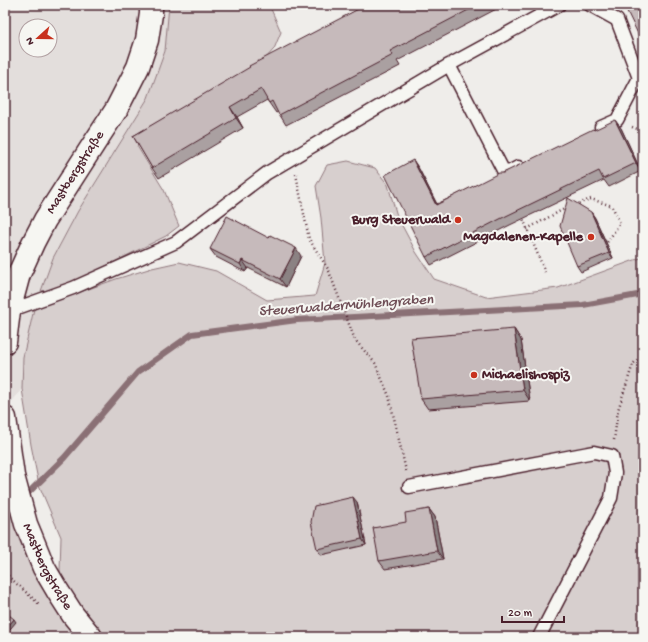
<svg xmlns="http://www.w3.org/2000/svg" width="648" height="642" viewBox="0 0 648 642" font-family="'Gochi Hand',sans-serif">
	<rect width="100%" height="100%" fill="#efedea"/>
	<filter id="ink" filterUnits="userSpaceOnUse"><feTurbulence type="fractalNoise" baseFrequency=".025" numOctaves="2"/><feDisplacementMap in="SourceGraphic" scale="8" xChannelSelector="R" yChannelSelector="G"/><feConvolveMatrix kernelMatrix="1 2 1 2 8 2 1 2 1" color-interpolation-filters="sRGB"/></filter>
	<g filter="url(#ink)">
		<path fill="#e3dedc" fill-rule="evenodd" d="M5,5H169L165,51L148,98L78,211L53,258L34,309L23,357L22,389L5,410ZM26,26H50V50H26Z"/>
		<path fill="#d7cfce" stroke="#90777c" d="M169,5H268L271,9L281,32L274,49L265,59L137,146L164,190L179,226L166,236L86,276L59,289L41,291L53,258L78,211L148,98L165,51Z
			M348,161L375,168L388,185L397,216L416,252L434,279L486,297L558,288L643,257V637H5V473L59,603L61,537L39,485L31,445L22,389L23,357L34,309L116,279L152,268L179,262L216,271L267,300L315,296L325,263L321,218L316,186L327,165Z"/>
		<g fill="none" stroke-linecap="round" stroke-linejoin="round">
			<path stroke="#8a6f74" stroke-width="6" d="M24,497L64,458L138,372L192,334L297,320L583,305L643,294
				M5,515L16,504"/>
			<defs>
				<path id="service" d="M590,5L617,20L639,78L617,120L601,127
					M449,65L505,174L518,167
					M9,311L73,288L176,242L267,173L449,65L559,5
					M409,487L594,452L612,456L615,473L611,498L539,637"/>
				<g id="secondary">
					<path id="s1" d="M5,342L9,311L19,274L33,243L45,220L95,142L116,110L138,67L147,40L151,14V5"/>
					<path id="s2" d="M5,418L13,476L26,524L31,536L44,568L57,590L73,615L91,637"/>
				</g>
			</defs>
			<use href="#service" stroke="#4a1f2b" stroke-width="15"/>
			<use href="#secondary" stroke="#4a1f2b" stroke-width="25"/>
			<path stroke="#4a1f2b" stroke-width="2.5" stroke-dasharray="1 3" stroke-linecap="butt" d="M632,127L643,131
				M296,174L309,239L328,269L355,340L375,363L389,396L406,471
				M575,205L591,199L612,206L620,223L606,244
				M522,216L545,272
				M527,229L566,208
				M614,440L618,410L633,364L643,354
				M5,573L40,605"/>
			<use href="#service" stroke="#f6f6f2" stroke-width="12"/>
			<use href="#secondary" stroke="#f6f6f2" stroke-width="22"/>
		</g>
		<path fill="#aaa0a1" stroke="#4a1f2b" d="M366,5H504L397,61L400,66L286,125L278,112L276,113L267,100L237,117L243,128L159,178L152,168L133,136Z
			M621,128L641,171L609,187L604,180L510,225L431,265L426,257L413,160L419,169L437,204L503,173Z
			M591,212L595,218L613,258L581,272L577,266Z
			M210,249L301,256L286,287L248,268L245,272L216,257Z
			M514,329L521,340L530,401L428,409L421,399Z
			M357,502L366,545L321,555L317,549Z
			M429,509L435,517L443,559L385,569L379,561L406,522Z"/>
		<path fill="#8b8283" stroke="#4a1f2b" d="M230,107L237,117L243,128L236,118Z
			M615,120L621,128L641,171L636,163Z
			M413,160L419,169L441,213L436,205Z
			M591,212L595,218L613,258L609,253Z
			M296,248L301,256L286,287L280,279Z
			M242,260L248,268L245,272L240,264Z
			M514,329L521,340L530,401L523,390Z
			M353,497L357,502L366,545L362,539Z
			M429,509L435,517L443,559L437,551Z
			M14,619L16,622L5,635V630Z"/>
		<path fill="#c6babb" stroke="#4a1f2b" d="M366,5H478L390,51L393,55L279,115L272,101L269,103L261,89L230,107L236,118L152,168L133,136L250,67L249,66Z
			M624,5H643V39L641,40Z
			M615,120L636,163L603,179L599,171L504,217L426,257L385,175L413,160L436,205L499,173H503L593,129L594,130Z
			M568,198L591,212L609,253L577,266L560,226Z
			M227,216L269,238L270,235L296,248L280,279L242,260L240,264L210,249Z
			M514,329L523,390L421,399L411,338Z
			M353,497L362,539L317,549L311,522L314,506Z
			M429,509L437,551L379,561L373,528L406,522L405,513Z
			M5,612L14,619L5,630Z"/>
	</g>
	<g fill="#c8321e" stroke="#f6f6f2" stroke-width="1.5">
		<circle cx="458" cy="220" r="4"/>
		<circle cx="591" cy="237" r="4"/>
		<circle cx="474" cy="375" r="4"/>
	</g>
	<g text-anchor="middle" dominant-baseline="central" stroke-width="4" stroke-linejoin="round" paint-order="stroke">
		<g font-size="14" fill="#4a1f2b" stroke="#f6f6f2">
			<text stroke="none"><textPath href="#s1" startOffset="186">Mastbergstraße</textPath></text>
			<text stroke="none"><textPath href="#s2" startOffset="156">Mastbergstraße</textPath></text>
		</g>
		<g font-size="14" font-weight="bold" fill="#4a1f2b" stroke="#f6f6f2" text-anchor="end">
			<text x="450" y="220">Burg Steuerwald</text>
			<text x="583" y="237">Magdalenen-Kapelle</text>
			<text x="482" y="375" text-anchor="start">Michaelishospiz</text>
		</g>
		<g font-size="15" font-style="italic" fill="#6f4e56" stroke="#f6f6f2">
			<text transform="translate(346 306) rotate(-4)">SteuerwalderMühlengraben</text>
		</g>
	</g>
	<rect width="648" height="642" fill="none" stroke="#f6f6f2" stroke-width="20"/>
	<rect x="10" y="10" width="628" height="622" fill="none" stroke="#4a1f2b" stroke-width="1.5" filter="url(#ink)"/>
	<g transform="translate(38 38) rotate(249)"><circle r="19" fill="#f6f6f2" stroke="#b1a0a2"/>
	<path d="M0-3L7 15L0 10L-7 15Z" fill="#c8321e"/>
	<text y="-6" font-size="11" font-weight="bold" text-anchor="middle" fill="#4a1f2b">N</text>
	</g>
	<path d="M502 616v6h62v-6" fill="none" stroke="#4a1f2b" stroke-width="2"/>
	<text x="508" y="616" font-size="12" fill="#4a1f2b" stroke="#f6f6f2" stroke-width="3" paint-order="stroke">20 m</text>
</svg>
